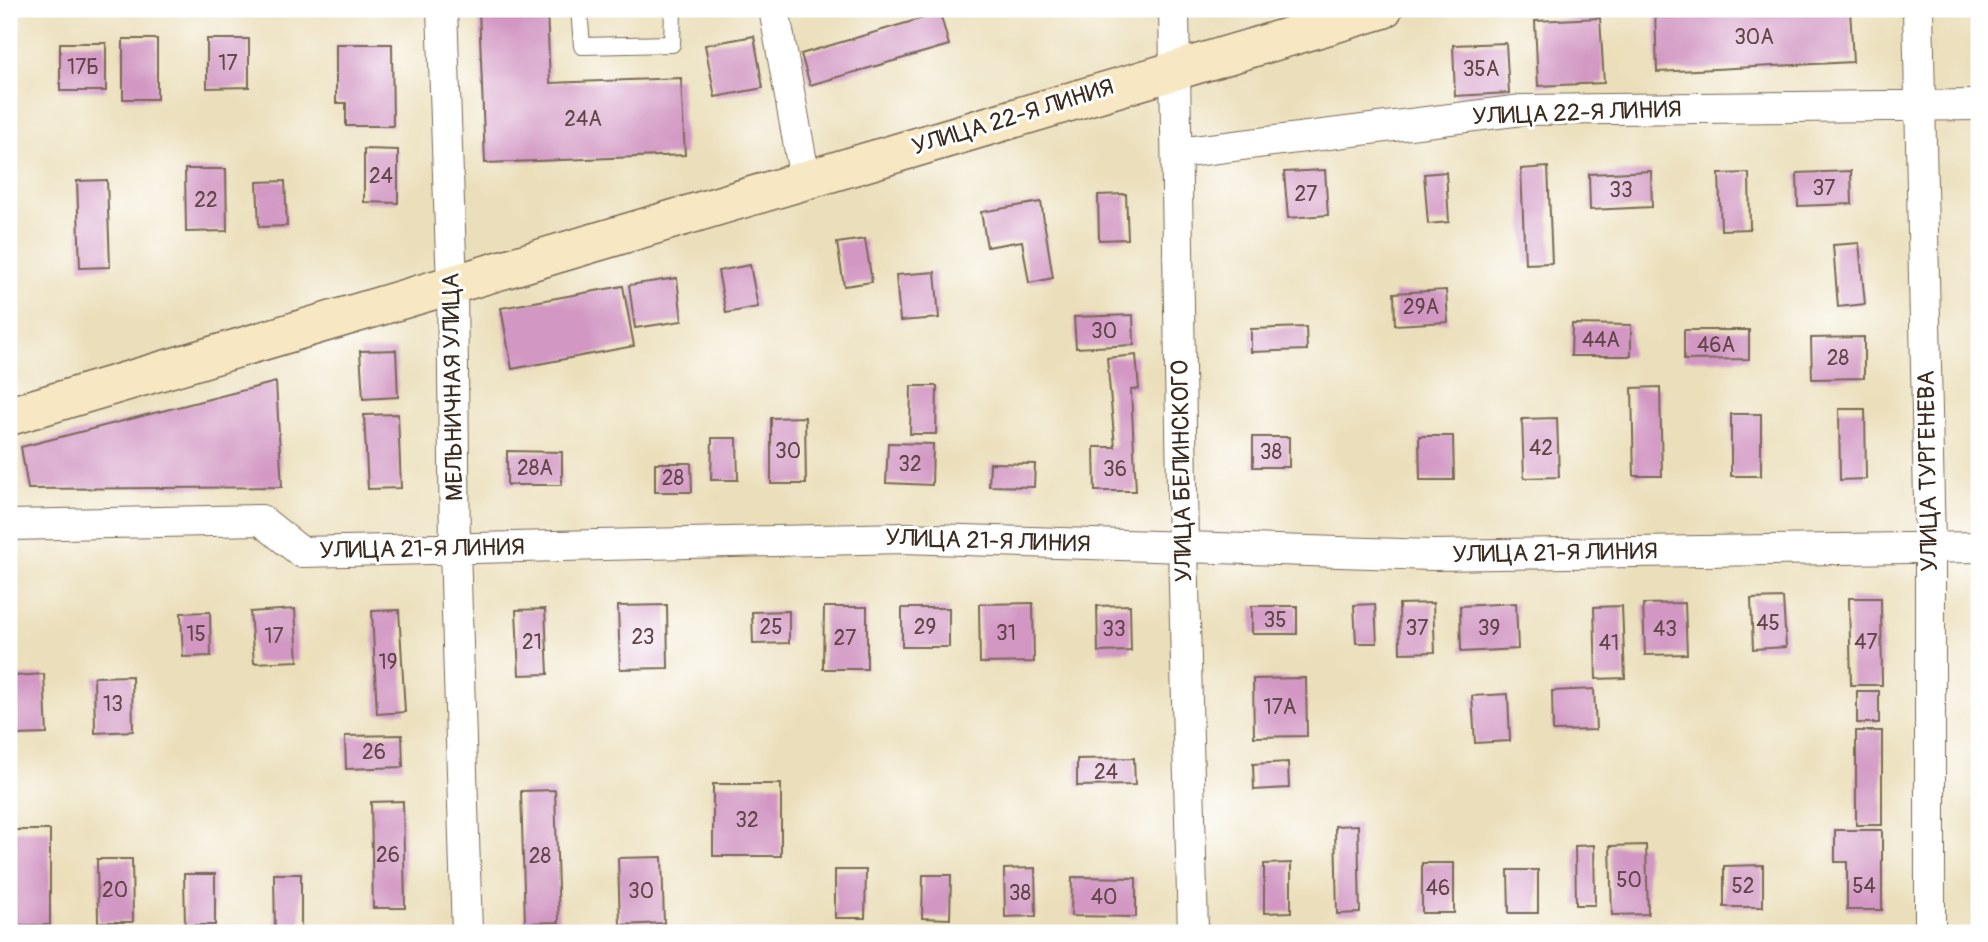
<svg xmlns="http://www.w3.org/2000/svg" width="1988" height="942" viewBox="0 0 1988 942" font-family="Pangolin,sans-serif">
	<rect width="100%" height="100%" fill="#fff"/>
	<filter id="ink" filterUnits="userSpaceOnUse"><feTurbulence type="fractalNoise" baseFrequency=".0143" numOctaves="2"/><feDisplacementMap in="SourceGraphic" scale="14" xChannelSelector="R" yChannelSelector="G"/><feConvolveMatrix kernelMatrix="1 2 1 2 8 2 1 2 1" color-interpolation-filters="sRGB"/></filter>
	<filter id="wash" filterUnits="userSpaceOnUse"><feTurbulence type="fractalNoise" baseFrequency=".00686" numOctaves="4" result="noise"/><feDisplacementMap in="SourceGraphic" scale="28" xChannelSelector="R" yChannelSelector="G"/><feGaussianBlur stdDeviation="1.57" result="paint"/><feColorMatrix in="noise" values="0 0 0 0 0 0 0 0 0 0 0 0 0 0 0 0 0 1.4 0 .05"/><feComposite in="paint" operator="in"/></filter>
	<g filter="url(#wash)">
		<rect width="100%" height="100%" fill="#ebdfbb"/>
		<g id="blocks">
			<path fill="#d297c3" d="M479,9H547L550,83L681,78L685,155L485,163Z
				M1703,9H1850L1853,62L1657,72L1655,11Z
				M940,13L949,45L810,85L801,54Z
				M1600,18L1604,83L1538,86L1535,21Z
				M754,36L763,88L715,97L705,45Z
				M123,39H157V99H123Z
				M207,39H249V87L207,88Z
				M60,43H106V91H60Z
				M1506,43L1509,93L1455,96L1453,45Z
				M336,44H392L393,126H346V103H336Z
				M364,149L398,150V203L364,202Z
				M1548,167L1552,263L1525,264L1521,169Z
				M185,169H226L227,231L186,232Z
				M1325,170L1328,215L1288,218L1284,172Z
				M1651,171L1652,207L1590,210L1589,174Z
				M1851,171L1852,204L1798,206L1797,173Z
				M1446,172L1449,222L1428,224L1424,174Z
				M1749,173L1750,229L1721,230L1719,174Z
				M107,180L110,267L80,268L77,181Z
				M285,181L287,226L259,227L257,182Z
				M1126,194L1128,239L1099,240L1098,195Z
				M1041,202L1053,278L1029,283L1022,241L987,247L981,212Z
				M865,239L872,282L844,286L837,243Z
				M1859,243L1865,304L1838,307L1833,245Z
				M750,265L758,307L726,313L718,271Z
				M935,272L939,318L900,321L896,275Z
				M677,278L682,321L635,328L629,285Z
				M623,286L634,346L512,369L501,308Z
				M1446,290L1448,322L1395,325L1394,293Z
				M1133,315L1134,345L1076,348L1074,317Z
				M1572,324L1631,325V356H1571Z
				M1306,327L1307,350L1251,352V329Z
				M1684,330H1749V359L1684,360Z
				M1864,337V378L1812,379L1811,338Z
				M396,350L398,397L363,399L360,351Z
				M1136,355L1139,389L1131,390L1136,491H1095L1094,447H1115L1107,358Z
				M276,382L282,487L28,489L21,447Z
				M911,386H937L936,434H910Z
				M1660,387L1662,476H1634L1632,388Z
				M1839,409H1865L1866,479L1840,480Z
				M398,414L401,488L368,489L364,415Z
				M1731,414H1761V476H1731Z
				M805,417L806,484H771V418Z
				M1557,418L1559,477L1524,478L1522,419Z
				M1419,436H1453L1454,480H1420Z
				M1253,437H1289V467H1253Z
				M712,438H737L738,480H711Z
				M888,443L933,444L932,485L886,483Z
				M507,451L562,452V485H507Z
				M655,463H691L692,492H655Z
				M990,463L1035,464L1034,487L989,486Z
				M1783,598L1786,647L1753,649L1751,599Z
				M1849,598H1881L1882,685H1851Z
				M1033,603L1034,662L980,663L979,604Z
				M1433,603L1435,652L1400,653L1399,604Z
				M1516,603L1518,649L1461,652L1460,606Z
				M1685,603L1687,654L1645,655L1643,604Z
				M1375,604L1377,643H1356L1354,605Z
				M667,605L668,668L620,669L618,606Z
				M1130,605L1131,651L1098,652L1097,606Z
				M1252,606H1297V634H1252Z
				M1622,606L1625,678L1596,679L1594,607Z
				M824,607H867V669H823Z
				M902,608H949V647H902Z
				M295,609L298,661L254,663L250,612Z
				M545,609L548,674L519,675L516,610Z
				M399,610L405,712L377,714L372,611Z
				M789,611V643L753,644L752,612Z
				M210,612L211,656L183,657L181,613Z
				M44,674L47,734L17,735L14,676Z
				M132,676L133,731L95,733L94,677Z
				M1306,678L1307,736L1254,737L1253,679Z
				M1594,689L1596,730L1553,731L1552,691Z
				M1857,691H1879V723H1857Z
				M1508,694L1510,741L1475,743L1472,696Z
				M1856,731H1882V825H1856Z
				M402,735L403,767L346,769L345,736Z
				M1134,758L1135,785L1077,786V759Z
				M1288,762L1289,788L1254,790L1253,764Z
				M713,784H781V856H713Z
				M555,790L559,922L525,923L521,791Z
				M403,801L405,908H373L371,802Z
				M1358,825L1360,913L1337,914L1335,826Z
				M13,830H50V925H13Z
				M1835,830H1882V910H1847V862H1835Z
				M1594,845L1595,905H1576L1575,846Z
				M1646,845L1648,914L1612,915L1610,846Z
				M662,857L664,923L620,925L618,858Z
				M97,859H132L133,922H98Z
				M1291,863V912L1264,913V864Z
				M1422,863H1454V913H1422Z
				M1763,865V907H1724V866Z
				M1035,868L1036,916L1005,917L1004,869Z
				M835,870H866L865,918H835Z
				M1508,870H1538V913H1509Z
				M184,874H215V925H185Z
				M274,874H301V933H275Z
				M923,875H951L950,919L922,918Z
				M1072,877L1136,878V917L1071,916Z"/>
		</g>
	</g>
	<g filter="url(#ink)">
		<use href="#blocks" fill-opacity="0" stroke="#796955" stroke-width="2"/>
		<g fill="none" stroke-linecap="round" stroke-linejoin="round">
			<defs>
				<path id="lane" d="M579,9L582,46L672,44L673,9"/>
				<path id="street" d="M442,9L452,285L455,548L467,933
					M774,9L805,179
					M1174,9L1183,547L1193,933
					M1918,9L1930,546V933
					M1178,153L1522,110L1979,105
					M9,525L261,520L301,552L903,538L1432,555L1979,547"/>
				<path id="secondary" d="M9,416L1383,9"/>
			</defs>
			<use href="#lane" stroke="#796955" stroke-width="18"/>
			<use href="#street" stroke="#796955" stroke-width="32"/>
			<use href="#secondary" stroke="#796955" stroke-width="41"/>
			<use href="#lane" stroke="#fff" stroke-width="16"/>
			<use href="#street" stroke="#fff" stroke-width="30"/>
			<use href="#secondary" stroke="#f7e8c3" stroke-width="38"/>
		</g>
	</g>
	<g text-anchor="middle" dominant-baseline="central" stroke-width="6" stroke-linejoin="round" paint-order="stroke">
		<g font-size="21" fill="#614547">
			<text x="1754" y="37">30А</text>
			<text x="228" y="63">17</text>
			<text x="83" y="67">17Б</text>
			<text x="1481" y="69">35А</text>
			<text x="583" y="119">24А</text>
			<text x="381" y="176">24</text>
			<text x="1824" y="188">37</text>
			<text x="1621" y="190">33</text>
			<text x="1306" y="194">27</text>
			<text x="206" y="200">22</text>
			<text x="1421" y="307">29А</text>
			<text x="1104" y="331">30</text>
			<text x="1601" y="340">44А</text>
			<text x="1716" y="345">46А</text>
			<text x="1838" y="358">28</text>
			<text x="1541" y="448">42</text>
			<text x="788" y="451">30</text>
			<text x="1271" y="452">38</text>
			<text x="910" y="464">32</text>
			<text x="535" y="468">28А</text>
			<text x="1115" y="469">36</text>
			<text x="673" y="478">28</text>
			<text x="1275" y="620">35</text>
			<text x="1768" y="623">45</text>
			<text x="771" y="627">25</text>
			<text x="925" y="627">29</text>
			<text x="1417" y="628">37</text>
			<text x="1489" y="628">39</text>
			<text x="1114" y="629">33</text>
			<text x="1665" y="629">43</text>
			<text x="1006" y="633">31</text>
			<text x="196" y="634">15</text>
			<text x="274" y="636">17</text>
			<text x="643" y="637">23</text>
			<text x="845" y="638">27</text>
			<text x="532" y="642">21</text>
			<text x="1866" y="642">47</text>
			<text x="1609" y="643">41</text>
			<text x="388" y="662">19</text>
			<text x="113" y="704">13</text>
			<text x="1280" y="707">17А</text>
			<text x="374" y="752">26</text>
			<text x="1106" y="772">24</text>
			<text x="747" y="820">32</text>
			<text x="388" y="855">26</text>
			<text x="540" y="856">28</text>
			<text x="1629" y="880">50</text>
			<text x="1743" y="886">52</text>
			<text x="1864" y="886">54</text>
			<text x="1438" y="888">46</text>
			<text x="115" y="890">20</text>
			<text x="641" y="891">30</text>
			<text x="1020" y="893">38</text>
			<text x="1104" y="897">40</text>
		</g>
		<g font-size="24" fill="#3b2a1e" stroke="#fff">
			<text transform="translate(1577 113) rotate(-2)">УЛИЦА 22-Я ЛИНИЯ</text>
			<text transform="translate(1013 117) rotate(-17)">УЛИЦА 22-Я ЛИНИЯ</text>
			<text transform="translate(453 387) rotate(-91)">МЕЛЬНИЧНАЯ УЛИЦА</text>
			<text transform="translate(1182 471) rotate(-91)">УЛИЦА БЕЛИНСКОГО</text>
			<text transform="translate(1928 471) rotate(-91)">УЛИЦА ТУРГЕНЕВА</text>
			<text transform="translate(988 541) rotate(2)">УЛИЦА 21-Я ЛИНИЯ</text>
			<text transform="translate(422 549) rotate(-1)">УЛИЦА 21-Я ЛИНИЯ</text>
			<text transform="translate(1555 553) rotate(-1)">УЛИЦА 21-Я ЛИНИЯ</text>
		</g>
	</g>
	<rect width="1988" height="942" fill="none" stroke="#fff" stroke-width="35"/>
</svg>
